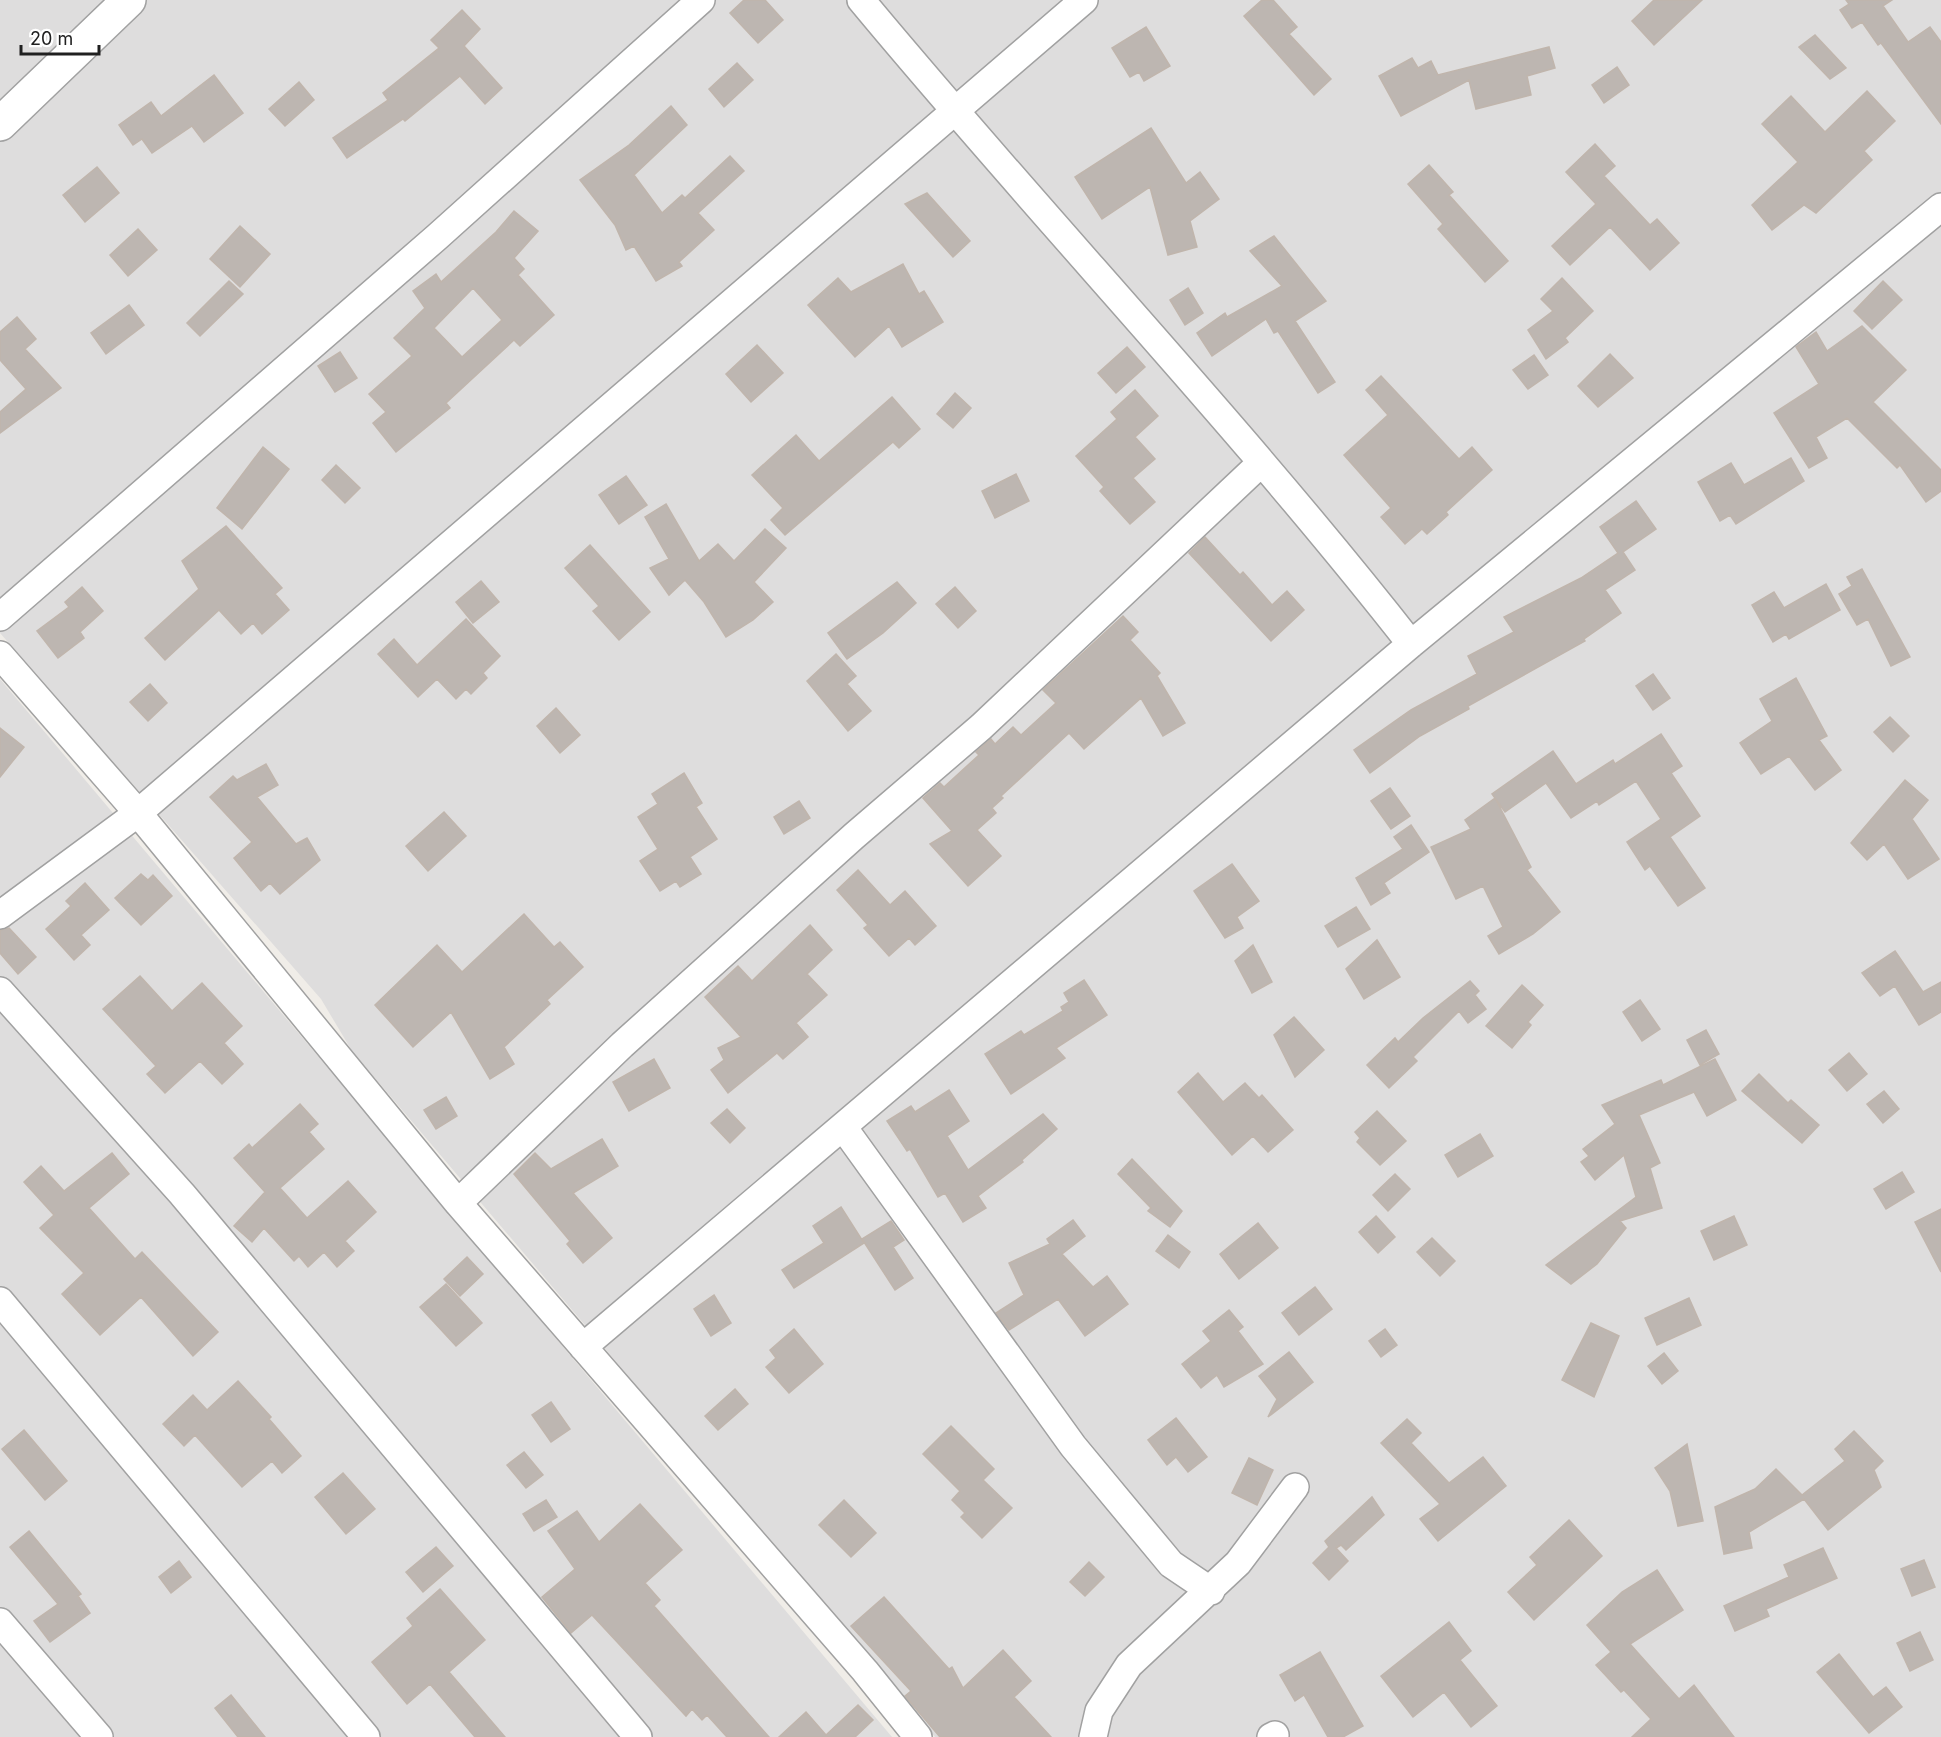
<svg xmlns="http://www.w3.org/2000/svg" width="1941" height="1737" viewBox="0 0 1941 1737" font-family="Inter,sans-serif">
	<rect width="100%" height="100%" fill="#f0ede8"/>
	<path fill="#dedddd" d="M0,0H1941V1737H935L352,1051L321,999L0,633Z
		M0,679L892,1737H0Z"/>
	<path fill="#bdb6b1" stroke="#c0b5ac" stroke-width="1.5" fill-rule="evenodd" d="M744,0H765L783,20L758,43L730,13Z
		M1262,0H1273L1297,27L1289,34L1331,79L1314,95L1244,16Z
		M1654,0H1702L1654,45L1632,21Z
		M1846,0H1892L1883,6L1908,42L1930,27L1941,42V124L1881,43L1878,45L1862,22L1852,28L1840,10L1849,4Z
		M462,10L480,29L464,46L502,88L485,104L460,76L405,121L403,119L347,158L333,138L388,100L383,93L439,48L431,40Z
		M1146,27L1170,66L1144,81L1139,72L1130,77L1112,48Z
		M1815,35L1846,68L1830,79L1799,47Z
		M1549,47L1555,68L1527,76L1531,95L1476,109L1469,80L1401,116L1379,76L1412,58L1418,68L1431,61L1438,75Z
		M737,63L753,80L724,107L709,89Z
		M1617,67L1629,85L1604,103L1592,85Z
		M214,75L243,113L204,142L192,126L152,153L142,139L133,145L119,125L151,102L161,116Z
		M299,82L314,100L285,126L269,109Z
		M1867,91L1895,121L1864,151L1872,160L1816,213L1804,205L1772,230L1752,205L1798,162L1762,124L1791,96L1825,132Z
		M671,106L687,125L634,175L662,213L682,195L685,198L730,156L744,171L698,213L714,230L679,262L682,266L656,281L634,246L626,250L615,225L580,180L629,145Z
		M1151,128L1186,183L1200,172L1219,199L1190,221L1197,247L1168,255L1150,187L1102,219L1075,177Z
		M1595,144L1615,166L1604,176L1650,225L1657,219L1679,243L1650,270L1610,227L1570,265L1552,246L1596,204L1566,172Z
		M1429,165L1453,192L1449,195L1508,261L1485,282L1438,229L1443,224L1408,184Z
		M97,167L119,193L85,222L63,195Z
		M927,193L970,241L953,257L905,204Z
		M514,211L538,231L514,258L524,269L518,275L554,315L520,346L514,340L446,403L450,408L396,452L373,423L386,412L369,394L412,356L394,338L425,308L413,291L436,274L441,282L496,232ZM473,288L502,320L462,357L434,328Z
		M240,226L270,254L240,287L210,259Z
		M138,229L157,250L128,276L110,255Z
		M1274,236L1326,301L1295,321L1335,382L1318,393L1278,331L1274,333L1266,319L1212,356L1197,333L1225,313L1227,317L1282,286L1250,251Z
		M903,264L919,294L924,291L943,322L902,347L889,326L855,357L808,305L838,278L851,292Z
		M1562,278L1593,311L1565,338L1568,342L1546,359L1528,330L1553,311L1541,299Z
		M229,281L243,294L200,336L187,323Z
		M1883,281L1902,300L1872,329L1854,311Z
		M1188,288L1203,313L1185,325L1170,300Z
		M129,305L144,325L106,354L91,333Z
		M17,317L36,339L25,349L61,388L0,433V412L26,389L0,360V332Z
		M1862,326L1906,370L1873,402L1941,470V491L1926,502L1900,465L1897,468L1847,418L1816,437L1827,458L1809,468L1774,413L1819,384L1796,347L1816,332L1827,351Z
		M757,345L783,373L751,402L726,374Z
		M1127,347L1145,367L1116,393L1098,373Z
		M340,352L357,378L335,392L318,366Z
		M1610,354L1633,378L1598,407L1578,386Z
		M1534,355L1548,375L1528,389L1513,370Z
		M1381,376L1459,459L1472,447L1492,470L1446,512L1448,515L1427,534L1422,529L1405,544L1381,517L1391,508L1344,455L1388,415L1366,390Z
		M1135,390L1158,416L1135,437L1155,459L1133,478L1155,502L1130,524L1100,491L1104,487L1076,456L1117,419L1111,412Z
		M955,393L971,408L953,428L937,414Z
		M892,397L920,429L899,448L893,442L785,535L771,520L783,508L752,475L796,435L819,461Z
		M263,447L289,469L242,529L217,508Z
		M1791,458L1804,481L1736,524L1730,515L1720,521L1698,482L1731,463L1744,485Z
		M336,465L360,488L345,503L322,480Z
		M1016,474L1029,501L995,518L982,491Z
		M626,476L647,505L619,524L599,495Z
		M1636,501L1656,529L1623,552L1635,570L1605,590L1621,613L1584,639L1585,641L1468,706L1469,709L1420,736L1370,773L1354,750L1411,710L1477,674L1468,656L1514,632L1504,617L1581,578L1618,553L1600,527Z
		M666,504L699,561L718,544L734,561L765,529L786,548L754,582L773,602L753,620L726,637L704,602L685,580L669,595L650,568L669,559L645,517Z
		M226,526L282,588L275,594L289,610L262,634L253,623L241,634L219,610L165,660L145,638L199,589L182,561Z
		M1205,537L1240,575L1243,572L1272,605L1287,591L1304,610L1271,641L1189,553Z
		M590,545L650,612L619,640L593,611L599,606L565,568Z
		M1862,569L1910,657L1891,666L1868,619L1857,625L1839,594L1852,586L1847,577Z
		M481,581L499,602L473,623L456,602Z
		M897,582L916,603L883,633L847,659L828,633Z
		M1826,584L1840,610L1789,639L1786,634L1773,642L1752,605L1774,592L1784,608Z
		M82,587L103,611L80,632L84,638L58,658L37,631L69,607L65,602Z
		M955,587L976,611L958,628L936,604Z
		M1123,616L1138,632L1130,640L1160,673L1157,676L1185,723L1163,736L1141,698L1084,749L1069,733L1001,796L1003,798L992,808L996,813L977,830L1001,856L968,886L930,844L952,831L923,798L940,783L944,787L979,755L976,752L991,739L995,744L1013,727L1021,735L1056,703L1043,690Z
		M466,619L500,656L483,673L487,678L471,694L466,689L456,699L437,679L418,697L378,654L394,639L417,665Z
		M836,654L856,676L847,684L871,711L848,731L807,681Z
		M1653,674L1670,698L1653,710L1636,686Z
		M1796,678L1827,736L1819,740L1841,770L1815,790L1789,756L1761,774L1740,743L1772,721L1760,699Z
		M150,684L167,703L148,721L130,702Z
		M556,708L580,735L560,753L537,726Z
		M1890,717L1909,736L1893,752L1874,732Z
		M0,728L24,747L0,777Z
		M1661,734L1682,766L1671,773L1700,816L1670,837L1705,888L1678,906L1650,866L1645,870L1627,842L1661,819L1636,781L1599,805L1597,801L1571,818L1546,783L1505,812L1492,794L1553,751L1576,784L1613,760L1615,764Z
		M266,764L278,785L257,797L296,844L307,838L320,860L280,894L270,883L261,891L234,858L252,842L210,797L233,776L237,780Z
		M684,773L702,803L696,807L717,839L690,857L701,874L680,887L676,881L660,891L640,861L658,849L638,817L658,804L652,794Z
		M1905,780L1928,800L1912,819L1939,859L1908,879L1884,844L1867,860L1851,843Z
		M1390,788L1410,816L1391,829L1371,801Z
		M1495,798L1531,867L1527,870L1560,912L1533,934L1499,954L1488,936L1503,927L1483,886L1456,899L1431,847L1471,829L1465,820Z
		M799,801L810,818L784,834L774,817Z
		M444,812L466,836L428,871L406,846Z
		M1411,825L1429,852L1384,883L1390,893L1371,905L1356,878L1403,849L1394,837Z
		M1232,864L1259,901L1237,917L1243,928L1225,938L1194,891Z
		M858,870L890,905L905,891L936,926L915,945L909,938L889,956L864,928L868,925L837,890Z
		M141,874L148,880L153,875L172,896L141,925L115,898Z
		M85,883L109,910L81,935L90,945L74,960L46,929L71,906L66,901Z
		M1356,907L1370,929L1338,947L1325,926Z
		M524,914L554,947L560,942L583,967L547,1000L550,1004L504,1047L514,1064L490,1079L451,1012L413,1047L375,1005L437,945L462,972Z
		M810,925L832,950L807,974L827,995L796,1023L808,1037L783,1059L777,1053L728,1093L711,1070L724,1060L718,1048L741,1037L705,997L738,966L752,981Z
		M9,928L36,957L18,974L0,953V930Z
		M1377,940L1400,977L1364,999L1346,969Z
		M1253,945L1272,982L1252,993L1235,961Z
		M1895,951L1923,992L1941,982V1012L1919,1025L1895,986L1880,996L1862,973Z
		M140,976L172,1011L202,983L242,1026L224,1043L243,1064L222,1084L200,1061L165,1093L147,1074L156,1066L103,1009Z
		M1084,980L1107,1015L1056,1048L1065,1058L1011,1094L985,1054L1021,1031L1024,1035L1063,1011L1061,1007L1069,1002L1064,993Z
		M1470,981L1479,991L1475,995L1486,1009L1468,1023L1459,1011L1413,1057L1417,1061L1389,1088L1367,1065L1395,1038L1398,1042L1423,1018Z
		M1522,985L1543,1005L1528,1022L1531,1025L1512,1048L1486,1026Z
		M1640,1000L1660,1029L1642,1041L1623,1012Z
		M1294,1017L1324,1050L1295,1077L1274,1035Z
		M1706,1030L1719,1054L1700,1065L1687,1040Z
		M1849,1053L1867,1074L1847,1091L1829,1070Z
		M654,1059L670,1088L629,1111L613,1082Z
		M1715,1059L1736,1100L1707,1116L1694,1092L1639,1115L1660,1163L1650,1168L1662,1208L1620,1221L1626,1228L1597,1264L1571,1284L1546,1265L1636,1197L1624,1155L1595,1180L1581,1162L1589,1156L1583,1149L1615,1124L1602,1105L1661,1080L1663,1085Z
		M1198,1073L1223,1102L1245,1083L1259,1098L1262,1095L1293,1130L1268,1152L1253,1136L1232,1155L1178,1092Z
		M1759,1074L1788,1103L1791,1100L1819,1125L1802,1143L1742,1091Z
		M949,1090L969,1121L947,1136L968,1170L1043,1114L1057,1129L1022,1160L1023,1162L978,1196L986,1208L963,1222L945,1193L938,1197L910,1149L907,1151L887,1121L911,1106L915,1112Z
		M1884,1091L1899,1109L1883,1123L1867,1104Z
		M446,1097L457,1116L436,1129L424,1110Z
		M300,1104L318,1124L309,1132L324,1149L280,1188L307,1218L348,1181L376,1212L345,1241L354,1251L337,1267L324,1252L308,1267L299,1256L294,1261L264,1228L252,1242L234,1226L265,1192L234,1158L249,1144L252,1148Z
		M727,1109L745,1128L730,1143L711,1123Z
		M1377,1111L1406,1141L1380,1165L1357,1142L1360,1138L1355,1132Z
		M1480,1134L1493,1156L1458,1177L1445,1155Z
		M602,1139L618,1166L573,1193L612,1238L583,1263L567,1244L570,1241L514,1174L535,1153L551,1169Z
		M112,1153L129,1174L89,1208L135,1259L142,1252L218,1332L193,1356L141,1297L100,1335L62,1294L84,1273L40,1228L54,1215L24,1182L41,1166L64,1191Z
		M1132,1159L1182,1211L1170,1227L1148,1211L1151,1208L1118,1174Z
		M1902,1172L1914,1192L1886,1209L1874,1189Z
		M1395,1174L1410,1189L1388,1211L1373,1195Z
		M841,1207L864,1243L794,1288L782,1270L824,1243L813,1226Z
		M1941,1209V1272L1915,1222Z
		M1376,1216L1395,1237L1378,1253L1359,1232Z
		M1734,1216L1747,1245L1714,1260L1701,1231Z
		M1073,1220L1085,1236L1062,1254L1093,1287L1107,1276L1128,1304L1085,1336L1058,1299L1009,1330L996,1313L1024,1295L1009,1263L1050,1244L1047,1239Z
		M891,1221L904,1240L893,1247L913,1278L895,1290L862,1239Z
		M1258,1223L1278,1248L1239,1279L1220,1254Z
		M1168,1235L1190,1252L1179,1268L1156,1251Z
		M1432,1238L1455,1261L1440,1276L1417,1252Z
		M467,1257L483,1274L460,1296L444,1279Z
		M446,1284L482,1323L456,1346L420,1307Z
		M1315,1287L1332,1309L1299,1335L1282,1313Z
		M714,1295L731,1323L711,1336L694,1309Z
		M1689,1298L1701,1325L1657,1345L1645,1318Z
		M1229,1310L1243,1327L1238,1331L1263,1364L1224,1387L1217,1375L1201,1388L1182,1364L1211,1341L1203,1331Z
		M1591,1323L1619,1336L1594,1397L1562,1380Z
		M794,1329L823,1364L789,1393L766,1367L776,1358L770,1350Z
		M1385,1329L1397,1345L1381,1357L1369,1341Z
		M1289,1352L1313,1382L1268,1417L1277,1399L1259,1376Z
		M1664,1353L1678,1371L1662,1384L1648,1366Z
		M238,1381L271,1417L269,1419L301,1456L282,1473L272,1461L242,1487L195,1435L184,1446L163,1424L193,1395L207,1410Z
		M735,1389L748,1404L718,1430L705,1416Z
		M551,1402L570,1429L551,1442L532,1415Z
		M1176,1418L1207,1457L1188,1472L1176,1457L1167,1465L1148,1440Z
		M1407,1419L1421,1433L1411,1443L1449,1483L1483,1457L1506,1486L1438,1541L1420,1519L1440,1504L1381,1443Z
		M951,1426L994,1469L983,1480L1012,1508L982,1538L961,1517L965,1513L952,1500L960,1491L923,1454Z
		M24,1430L67,1481L45,1500L2,1449Z
		M1854,1431L1883,1461L1874,1470L1881,1487L1828,1530L1804,1499L1749,1532L1752,1548L1724,1554L1715,1507L1755,1489L1776,1469L1802,1495L1845,1461L1835,1449Z
		M1687,1444L1703,1521L1678,1526L1670,1491L1655,1468Z
		M524,1452L543,1475L526,1488L507,1465Z
		M1249,1458L1273,1470L1257,1505L1232,1493Z
		M343,1473L375,1509L346,1534L315,1497Z
		M1372,1497L1384,1515L1346,1550L1341,1545L1336,1548L1348,1561L1329,1580L1313,1563L1329,1547L1325,1541Z
		M546,1500L557,1517L534,1531L523,1514Z
		M844,1500L876,1533L851,1557L819,1525Z
		M640,1504L682,1550L645,1583L660,1600L654,1606L769,1737H727L707,1715L702,1720L692,1709L686,1716L592,1615L571,1633L542,1597L575,1569L548,1531L577,1511L599,1542Z
		M1569,1520L1602,1556L1534,1620L1508,1592L1537,1565L1530,1557Z
		M29,1531L81,1594L78,1596L90,1613L50,1642L34,1621L58,1604L10,1547Z
		M436,1547L453,1566L423,1592L406,1572Z
		M1823,1548L1837,1578L1766,1609L1769,1616L1735,1631L1724,1606L1789,1577L1784,1565Z
		M1924,1560L1935,1587L1912,1596L1901,1569Z
		M179,1561L191,1577L171,1593L159,1577Z
		M1089,1562L1104,1577L1085,1596L1070,1582Z
		M1657,1570L1683,1610L1630,1644L1679,1699L1694,1685L1734,1737H1632L1651,1719L1624,1690L1621,1692L1596,1665L1611,1652L1587,1625L1622,1592Z
		M440,1589L485,1640L449,1672L505,1737H475L430,1684L407,1704L372,1662L413,1626L407,1618Z
		M884,1597L949,1669L952,1667L963,1688L1003,1650L1031,1681L1014,1697L1051,1737H940L905,1696L911,1691L851,1626Z
		M1449,1622L1471,1651L1460,1660L1497,1706L1471,1727L1444,1692L1413,1717L1381,1676Z
		M1920,1632L1933,1660L1910,1671L1897,1643Z
		M1320,1652L1363,1726L1343,1737H1328L1304,1695L1295,1701L1280,1675Z
		M1839,1654L1873,1697L1886,1687L1902,1707L1869,1733L1817,1672Z
		M231,1695L265,1737H238L215,1708Z
		M858,1705L873,1720L855,1737H779L806,1712L826,1735Z"/>
	<g fill="none" stroke-linecap="round" stroke-linejoin="round">
		<defs>
			<path id="minor" d="M861,0C1041,217 1237,422 1411,644
				M0,617L437,237L701,0
				M0,655L138,813L458,1203L865,1671L918,1737
				M0,915L138,813L1084,0
				M0,991L182,1194L638,1737
				M843,1127L1073,1446L1171,1564L1211,1591
				M458,1203L622,1045L854,836L981,727L1261,463
				M0,1301L366,1737
				M583,1347L1411,644L1941,207
				M0,1622L99,1737
				M1093,1737L1099,1711L1129,1665L1238,1563L1295,1487
				M1271,1737L1275,1735"/>
			<path id="tertiary" d="M0,124L129,0"/>
		</defs>
		<use href="#minor" stroke="#a1a1a1" stroke-width="30"/>
		<use href="#tertiary" stroke="#a1a1a1" stroke-width="36"/>
		<use href="#minor" stroke="#fff" stroke-width="27"/>
		<use href="#tertiary" stroke="#fff" stroke-width="33"/>
	</g>
	<path d="M21 45v9h78v-9" fill="none" stroke="#202020" stroke-width="3"/>
	<text x="30" y="45" font-size="18" fill="#202020" stroke="#ffffff" stroke-width="4.5" paint-order="stroke">20 m</text>
</svg>
